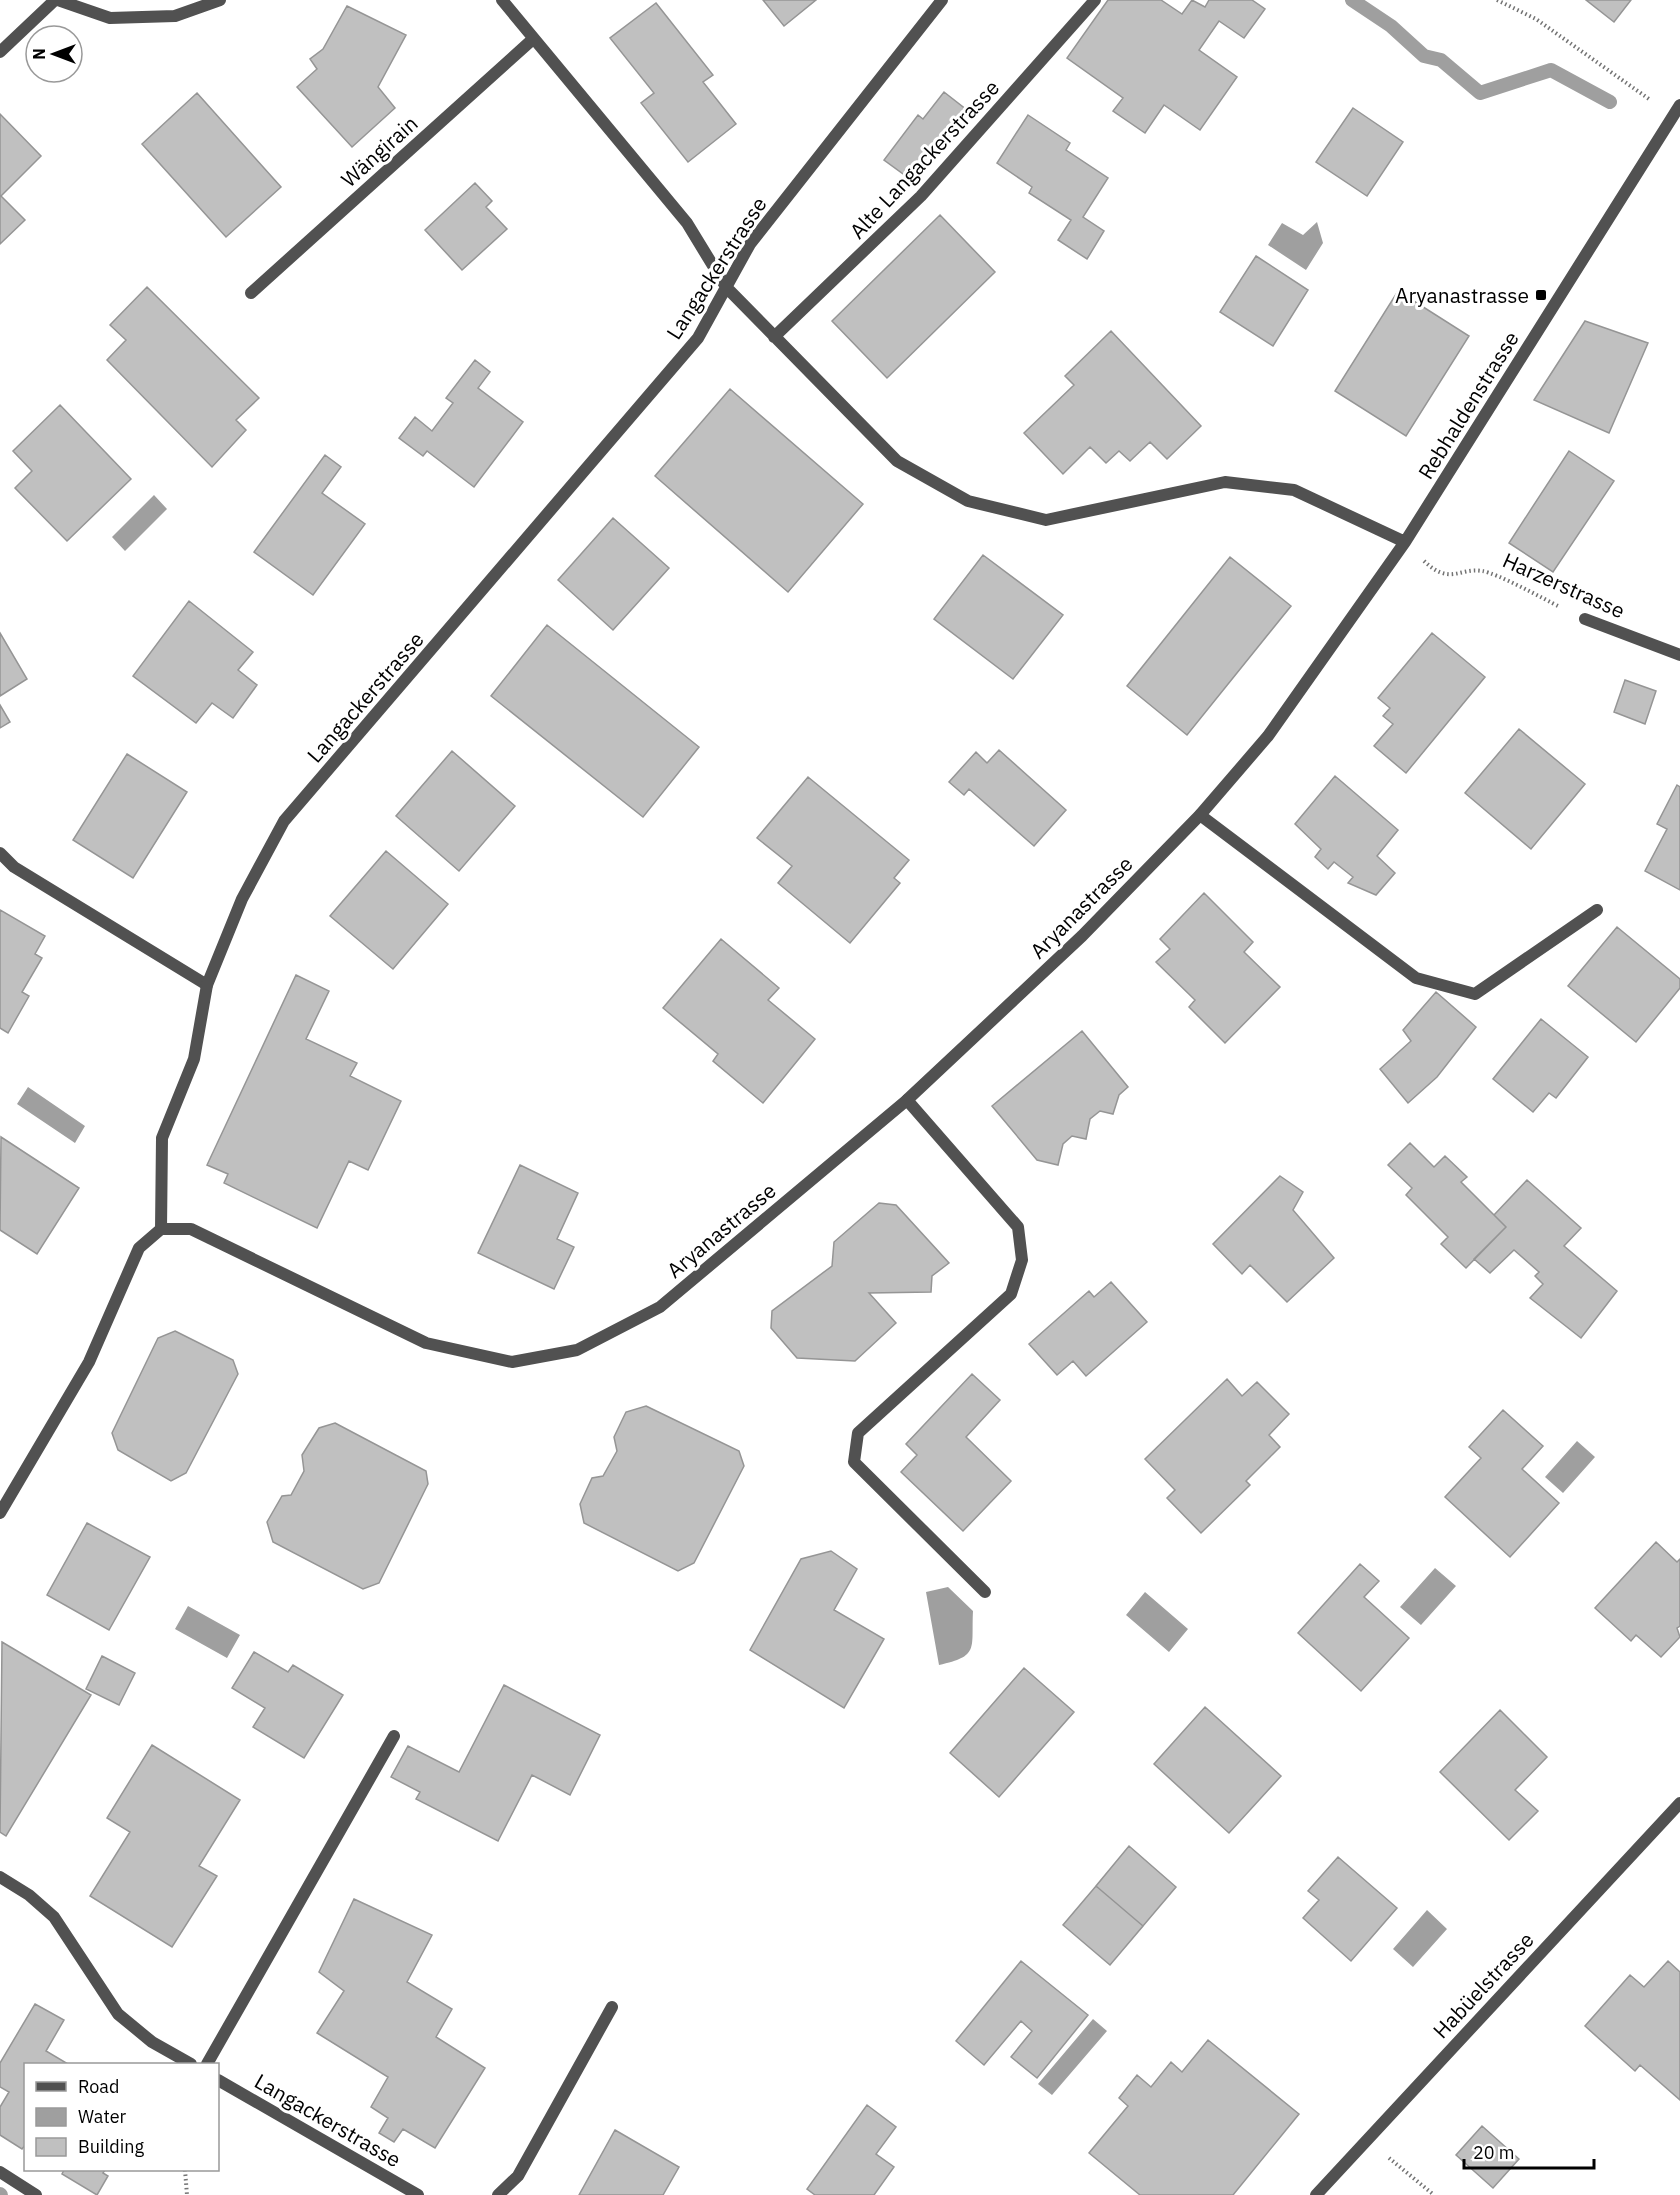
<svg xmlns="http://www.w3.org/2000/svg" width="1680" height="2195" viewBox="0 0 1680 2195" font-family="'IBM Plex Sans',sans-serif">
	<rect width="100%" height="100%" fill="#fff"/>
	<path fill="#9f9f9f" d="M1317,222L1323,243L1306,270L1268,245L1282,223L1303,235Z
		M154,495L167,509L125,551L112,537Z
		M28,1087L85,1126L75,1143L17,1104Z
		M1577,1441L1595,1457L1563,1493L1545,1477Z
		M1435,1568L1456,1586L1421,1625L1400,1607Z
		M948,1587L973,1611C971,1649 980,1656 939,1665L926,1592Z
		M1145,1592L1188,1629L1169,1652L1126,1615Z
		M188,1606L240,1635L227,1658L175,1629Z
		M1427,1910L1447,1929L1413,1967L1393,1949Z
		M1093,2019L1107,2031L1052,2095L1038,2084Z"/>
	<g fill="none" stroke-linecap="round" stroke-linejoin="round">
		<path stroke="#9f9f9f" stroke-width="14" d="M1352,0L1391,26L1424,56L1441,60L1480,93L1551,70L1610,102
			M0,2194L1,2195"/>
	</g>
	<path fill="#c0c0c0" stroke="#959595" stroke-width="1.5" d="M763,0H816L784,26Z
		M1108,0H1161L1182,14L1192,0L1205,7L1209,0H1252L1265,9L1244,38L1219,21L1199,50L1237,77L1200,130L1164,105L1145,133L1113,111L1123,98L1067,58Z
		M1586,0H1631L1614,22Z
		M656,3L713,75L703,82L736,124L688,162L641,103L654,93L610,38Z
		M347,6L406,35L378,87L395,108L352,147L297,87L317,69L310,59L323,49Z
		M944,92L972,114L950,144L942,138L910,179L884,160L918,115L923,119Z
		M197,93L281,187L226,237L142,144Z
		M1353,108L1403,142L1367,196L1316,162Z
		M0,114L41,156L1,196L25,220L0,244Z
		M1028,115L1070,143L1066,150L1108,178L1083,217L1104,231L1087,259L1058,240L1071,220L1029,193L1032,187L997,163Z
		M475,183L492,201L486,207L507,229L462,270L425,230Z
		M940,215L995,272L887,378L832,321Z
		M1256,256L1308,290L1273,346L1220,312Z
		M147,287L259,398L236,420L246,430L212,467L107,360L126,340L110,325Z
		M1398,291L1469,336L1406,436L1335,391Z
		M1585,321L1648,343L1609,433L1534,400Z
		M1111,331L1201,426L1167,459L1150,442L1130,461L1119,451L1106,463L1090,447L1063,474L1024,433L1074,385L1065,376Z
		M475,360L490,372L478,388L523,422L474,487L427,451L423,456L399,438L415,417L432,431L453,403L446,398Z
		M730,389L863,504L788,592L655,476Z
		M60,405L131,479L67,541L15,488L32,471L13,451Z
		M1569,451L1614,481L1553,572L1509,543Z
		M325,455L341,467L322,493L365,524L313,595L254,552Z
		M613,518L669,568L613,630L558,580Z
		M983,555L1063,615L1013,679L934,619Z
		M1230,557L1291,606L1187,735L1127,686Z
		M189,601L253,652L238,670L257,685L233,718L212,703L196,723L133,676Z
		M547,625L699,747L643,817L491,696Z
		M0,633L27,679L0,696Z
		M1432,633L1485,677L1406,773L1374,746L1393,724L1383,716L1390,708L1378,698Z
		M1625,680L1656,691L1645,724L1614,712Z
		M0,705L10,722L0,728Z
		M1519,729L1585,784L1531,849L1465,793Z
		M999,750L1066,810L1034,846L969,789L964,795L949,782L976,752L987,763Z
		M452,751L515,806L459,871L396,816Z
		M127,754L187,792L133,878L73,840Z
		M1335,776L1398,830L1377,856L1395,873L1376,895L1348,883L1353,877L1334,862L1328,869L1315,857L1321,849L1295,824Z
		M808,777L909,860L894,878L900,883L850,943L778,883L792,866L757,838Z
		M1677,785L1680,787V890L1645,871L1667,829L1657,824Z
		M386,851L448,904L393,969L330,916Z
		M1204,893L1253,942L1244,952L1280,987L1225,1043L1189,1007L1195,1000L1156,962L1170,949L1160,939Z
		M0,910L45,936L35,954L42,958L22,992L29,996L8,1033L0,1028Z
		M1617,927L1680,979V988L1636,1042L1568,986Z
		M721,939L779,988L768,1000L815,1039L763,1103L713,1061L718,1054L663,1008Z
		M296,975L329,991L306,1039L357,1063L350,1076L401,1101L368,1170L349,1161L317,1228L224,1183L228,1174L207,1165Z
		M1436,992L1476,1027L1437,1077L1408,1103L1380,1069L1411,1041L1403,1030Z
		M1541,1019L1588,1057L1556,1098L1549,1093L1533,1112L1493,1079Z
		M1082,1031L1128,1087L1119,1095L1113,1114L1100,1111L1090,1119L1086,1139L1072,1136L1063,1144L1058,1165L1037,1160L992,1106Z
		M1,1137L79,1188L37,1254L0,1230Z
		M1410,1143L1434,1167L1445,1156L1467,1177L1461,1182L1506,1227L1466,1268L1441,1244L1448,1237L1406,1195L1412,1188L1388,1165Z
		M520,1165L578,1193L557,1239L574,1247L554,1289L478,1253Z
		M1280,1176L1303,1192L1293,1210L1334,1258L1287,1302L1250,1265L1242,1274L1213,1244Z
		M1527,1180L1581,1228L1564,1246L1617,1291L1581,1338L1530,1298L1543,1284L1535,1276L1539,1272L1514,1250L1490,1273L1474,1259L1506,1227L1494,1215Z
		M879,1203L896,1205L949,1263L932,1276L931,1292L869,1293L896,1323L855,1361L797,1358L771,1328L772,1311L832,1266L834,1242Z
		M1111,1282L1147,1322L1086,1376L1073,1361L1057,1375L1029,1344L1089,1291L1094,1297Z
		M175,1331L233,1360L238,1374L186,1473L171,1481L118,1450L112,1433L158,1338Z
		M972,1374L1000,1400L966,1437L1011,1481L963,1531L901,1472L917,1455L906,1444Z
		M1227,1379L1242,1396L1257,1382L1289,1414L1269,1435L1280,1447L1246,1481L1250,1485L1201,1533L1167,1498L1175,1490L1145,1459Z
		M646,1406L739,1451L744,1466L694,1563L678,1571L584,1523L580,1504L592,1478L603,1476L617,1451L614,1437L626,1412Z
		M1503,1410L1543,1446L1522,1469L1559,1503L1510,1557L1445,1497L1481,1458L1469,1447Z
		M335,1423L426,1471L428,1484L379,1583L363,1589L273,1542L267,1522L282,1496L291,1495L304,1471L302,1455L319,1428Z
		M87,1523L150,1557L109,1630L47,1595Z
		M1656,1542L1677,1562L1680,1559V1626L1677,1628L1680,1637L1661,1657L1636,1635L1631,1641L1595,1608Z
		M831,1551L857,1569L834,1610L884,1639L844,1708L750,1650L801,1559Z
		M1360,1564L1379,1581L1364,1597L1409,1638L1361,1691L1298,1633Z
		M2,1642L91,1695L6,1836L0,1832Z
		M254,1652L288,1672L293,1665L343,1695L304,1758L253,1727L265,1708L232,1688Z
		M102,1656L135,1673L119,1705L86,1689Z
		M1024,1668L1074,1712L999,1797L950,1753Z
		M504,1685L600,1735L570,1795L532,1775L498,1841L416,1799L420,1792L391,1777L408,1746L459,1772Z
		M1205,1707L1281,1776L1229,1833L1154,1764Z
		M1500,1710L1547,1757L1515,1790L1538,1811L1509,1840L1440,1772Z
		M152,1745L240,1800L199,1866L217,1876L172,1947L90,1896L130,1832L107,1818Z
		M1129,1846L1176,1887L1143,1926L1096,1886Z
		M1338,1857L1397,1908L1351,1961L1303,1918L1319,1900L1308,1891Z
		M1096,1886L1143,1926L1110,1965L1063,1925Z
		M354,1899L432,1935L407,1982L452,2009L436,2037L485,2068L435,2148L403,2129L394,2142L379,2133L388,2118L371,2107L388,2077L317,2033L344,1991L319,1972Z
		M1021,1961L1088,2015L1037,2078L1011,2057L1032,2031L1021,2021L984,2065L956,2041Z
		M1668,1961L1680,1972V2100L1640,2065L1635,2071L1585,2026L1630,1975L1644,1987Z
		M35,2004L64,2020L46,2051L68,2064H26V2144L22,2149L0,2135V2107L9,2092L0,2087V2063Z
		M1208,2040L1299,2114L1233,2195H1140L1089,2153L1128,2106L1119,2098L1137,2075L1151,2087L1171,2062L1182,2072Z
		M867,2105L896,2127L876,2154L894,2167L874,2195H815L807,2189Z
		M1482,2126L1519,2159L1493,2188L1456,2155Z
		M615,2130L679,2167L663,2195H579Z
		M64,2170H105L103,2173L108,2176L97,2195L62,2174Z"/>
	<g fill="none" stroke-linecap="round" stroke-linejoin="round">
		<path stroke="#737373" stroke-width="4" stroke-dasharray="1.5 3" stroke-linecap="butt" d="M1497,0L1536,19L1649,99
			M1424,561C1450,586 1460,567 1482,571C1497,573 1544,599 1560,607
			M1389,2158L1434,2195
			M185,2170L187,2195"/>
		<path stroke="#515151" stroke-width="12" d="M1200,815L1416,978L1475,994L1597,910
			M0,853L14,867L207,985
			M907,1100L1018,1227L1022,1260L1011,1294L858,1433L854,1462L985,1592
			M207,2064L394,1736"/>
		<path stroke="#515151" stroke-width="12" d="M58,0L110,18L175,16L220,0
			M502,0L687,223L726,287L897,461L968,501L1046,520L1225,482L1294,490L1405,542
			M0,52L55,0
			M251,293L533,39
			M774,337L921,196L1095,0
			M1585,619L1680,655
			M161,1229H191L426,1343L512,1362L577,1350L660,1307L907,1100L1082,936L1200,815L1268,736L1405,542L1680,105
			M0,1513L89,1362L139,1248L161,1229L162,1138L194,1059L207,985L242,899L284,821L698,338L750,244L942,0
			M0,1877L29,1895L54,1917L118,2014L152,2042L191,2064
			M218,2080L418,2195
			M0,2172L36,2195
			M498,2195L518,2176L612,2007
			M1316,2195L1680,1803"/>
	</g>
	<rect fill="#000" stroke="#fff" stroke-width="2" x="1535" y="289" width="12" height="12" rx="3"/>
	<g text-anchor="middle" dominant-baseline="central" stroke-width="6" stroke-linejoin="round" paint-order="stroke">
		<g font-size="21" fill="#000" stroke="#fff">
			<text transform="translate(379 151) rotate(-42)">Wängirain</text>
			<text transform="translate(924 159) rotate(-47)">Alte Langackerstrasse</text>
			<text transform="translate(716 268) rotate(-57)">Langackerstrasse</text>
			<text transform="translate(1468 405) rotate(-58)">Rebhaldenstrasse</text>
			<text transform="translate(1564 585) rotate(24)">Harzerstrasse</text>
			<text transform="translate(365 697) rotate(-49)">Langackerstrasse</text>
			<text transform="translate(1081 907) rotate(-45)">Aryanastrasse</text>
			<text transform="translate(721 1230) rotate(-40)">Aryanastrasse</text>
			<text transform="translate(1483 1985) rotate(-47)">Habüelstrasse</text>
			<text transform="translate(328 2120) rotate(30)">Langackerstrasse</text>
		</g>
		<g font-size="21" fill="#000" stroke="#fff" text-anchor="end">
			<text x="1529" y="295">Aryanastrasse</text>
		</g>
	</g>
	<rect x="24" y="2063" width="195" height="108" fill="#ffffff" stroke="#999999" stroke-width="1.5"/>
	<rect x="36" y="2082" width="30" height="9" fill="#515151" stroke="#999999" stroke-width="1.5"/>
	<text x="78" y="2093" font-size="18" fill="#000000">Road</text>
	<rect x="36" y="2108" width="30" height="18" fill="#9f9f9f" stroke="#999999" stroke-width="1.5"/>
	<text x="78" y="2123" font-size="18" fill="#000000">Water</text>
	<rect x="36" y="2138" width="30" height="18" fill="#c0c0c0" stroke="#999999" stroke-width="1.5"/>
	<text x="78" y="2153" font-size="18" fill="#000000">Building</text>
	<g transform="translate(54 54) rotate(270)"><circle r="28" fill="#ffffff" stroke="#999999" stroke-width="1.5"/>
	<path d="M0-4.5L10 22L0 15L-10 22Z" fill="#000000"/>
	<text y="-9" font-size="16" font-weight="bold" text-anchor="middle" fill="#000000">N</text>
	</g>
	<path d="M1464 2159v9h130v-9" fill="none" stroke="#000000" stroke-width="3"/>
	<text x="1473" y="2159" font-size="18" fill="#000000" stroke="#ffffff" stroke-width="4.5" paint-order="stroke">20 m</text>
</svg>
